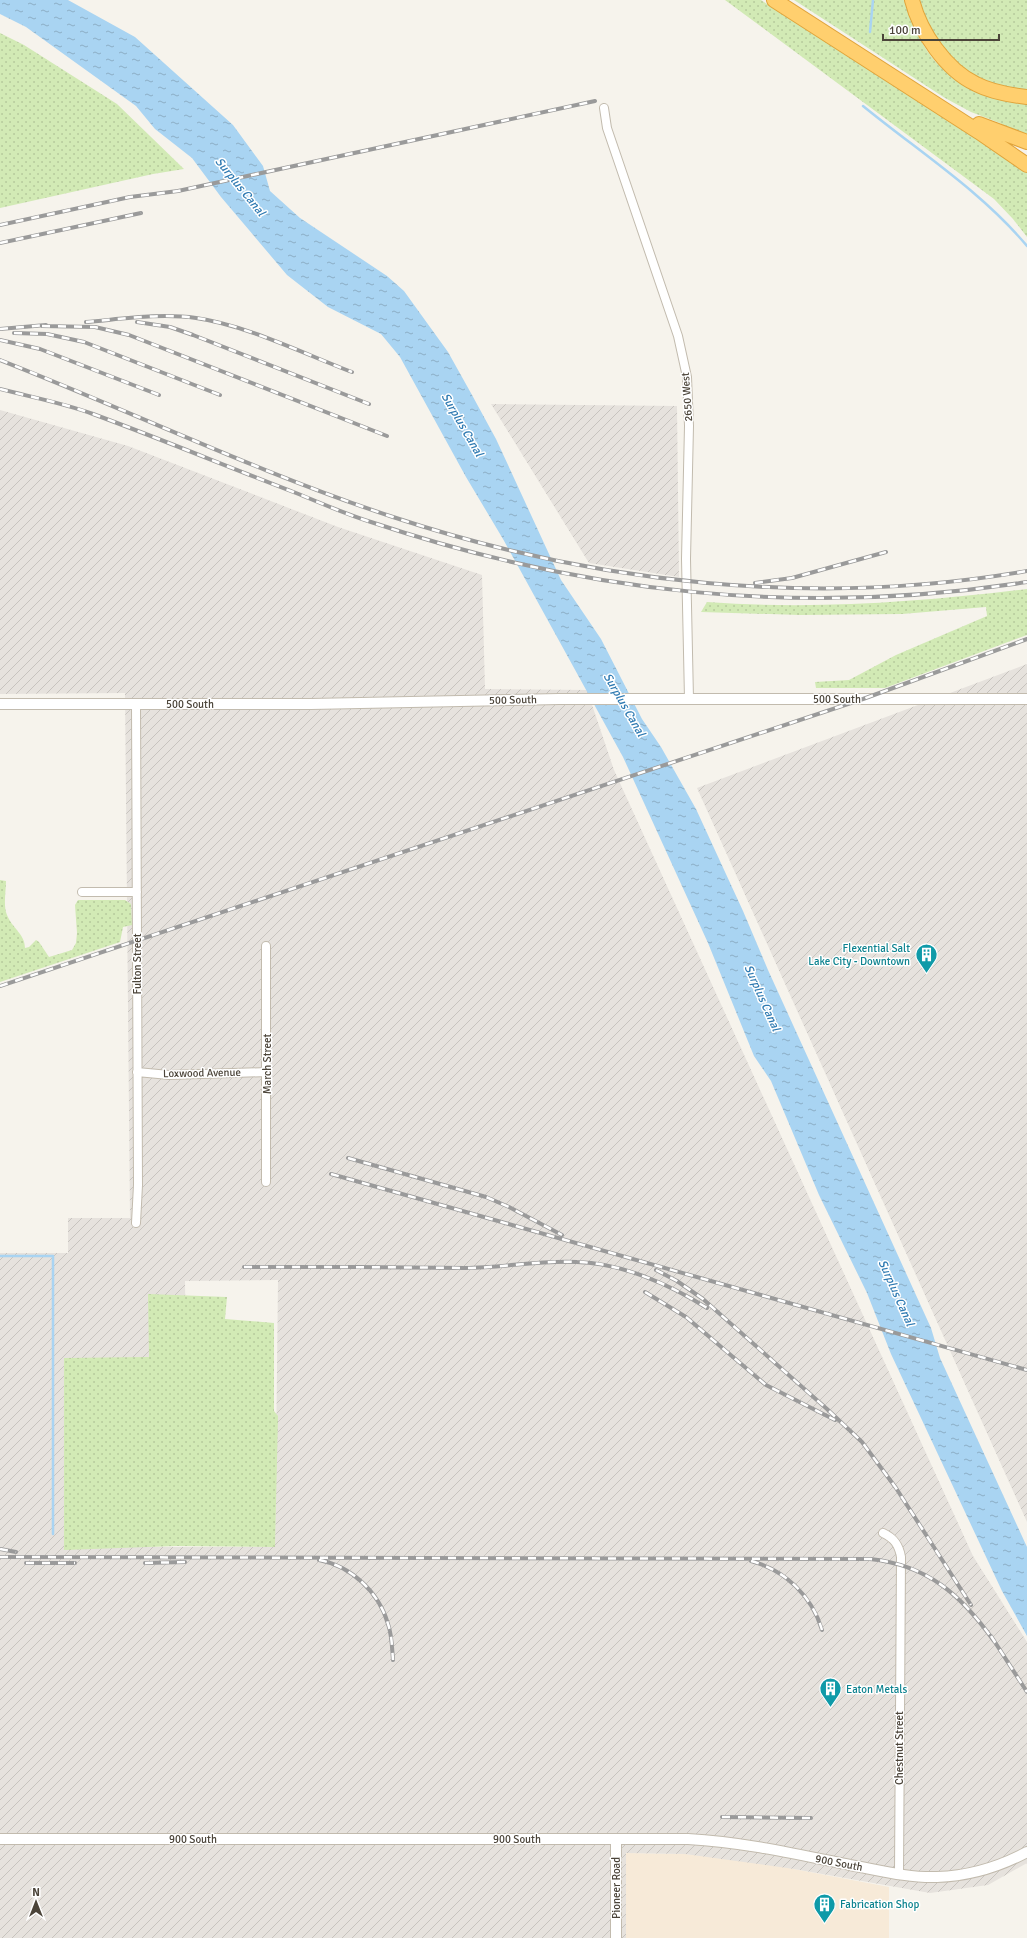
<svg xmlns="http://www.w3.org/2000/svg" width="1027" height="1938" viewBox="0 0 1027 1938" font-family="Signika,sans-serif">
	<defs>
		<pattern id="industrial-furrows" width="10" height="10" patternUnits="userSpaceOnUse"><rect width="10" height="10" fill="#e6e2dd"/><path d="M-1 1l2-2M0 10L10 0M9 11l2-2" fill="none" stroke="#c7c3be"/></pattern>
		<pattern id="green-dots" width="8" height="8" patternUnits="userSpaceOnUse"><rect width="8" height="8" fill="#d2eab5"/><path d="M2 2h.1M6 6h.1" fill="none" stroke="#b6ca9c" stroke-width="1.8" stroke-linecap="round"/></pattern>
		<pattern id="water-ripples" width="26" height="14" patternUnits="userSpaceOnUse"><rect width="26" height="14" fill="#a9d4f2"/><path d="M2 4q2-2 4 0t4 0M15 11q2-2 4 0t4 0" fill="none" stroke="#8caec5"/></pattern>
	</defs>
	<rect width="100%" height="100%" fill="#f6f3ec"/>
	<path fill="#f7ead8" d="M626,1853L685,1854L757,1862L889,1887V1938H626Z"/>
	<path fill="url(#industrial-furrows)" fill-rule="evenodd" d="M491,404L677,406L679,577L589,563Z
		M0,410L128,446L338,527L482,575L485,689L587,690L614,770L973,1556L1027,1642V1863L988,1885L930,1893L794,1869L685,1854L626,1853V1938H0V1253H68V1218H130L125,693L0,694ZM278,1280L275,1547H72L186,1359L185,1281Z
		M1027,664V1522L697,788Z"/>
	<path fill="url(#green-dots)" d="M725,0H761L1000,151L1027,173V237L1013,219L994,199Z
		M794,0H906C913,31 929,63 958,80C963,83 971,84 978,87C994,92 1011,97 1027,103V136L1008,129L1000,123L971,112L945,98Z
		M914,0H1027V94L981,81L939,49Z
		M0,33L24,45L117,104L184,169L153,174L0,208Z
		M1027,589V635L885,688H816L815,682L849,680L896,655L987,616L986,607L902,614L800,615L701,612L707,602C814,610 921,602 1027,589Z
		M0,880L6,881C6,891 3,906 7,915C12,928 25,934 25,948L29,947L36,940L39,942L49,957L72,950L76,943L77,933L75,905L78,900H125L131,904L132,925L123,927L120,942L0,982Z
		M148,1294L227,1297L225,1319L274,1323V1411L278,1416L275,1547L176,1546L64,1550V1358L149,1357Z"/>
	<path fill="url(#water-ripples)" d="M0,0H68L135,37L233,125L263,166L270,191L300,218L387,276L404,291L448,352L472,395L496,439L561,580L601,639L642,719L661,747L696,809L743,911L768,970L931,1328L940,1358L1027,1547V1636L1002,1591L891,1354L867,1293L819,1195L771,1081L754,1056L708,943L623,757L503,539L466,477L400,357L381,334L328,307L287,275L221,197L192,158L155,129L136,106L26,27L0,14Z"/>
	<g fill="none" stroke-linecap="round" stroke-linejoin="round">
		<path stroke="#a9d4f2" stroke-width="2.5" d="M870,32L873,0
			M863,106C918,151 981,191 1027,246
			M0,1256H53V1534"/>
		<defs>
			<path id="minor" d="M604,108L607,128L678,336L687,377L689,426L686,559L689,699
				M82,892H137
				M137,1072L169,1075L267,1072
				M266,1182V946
				M136,1223L138,1185L136,704
				M883,1533C894,1538 899,1545 901,1557L899,1874"/>
			<path id="tertiary" d="M0,704H311L559,699H1027
				M0,1839H688C743,1842 796,1854 850,1865C878,1870 908,1878 937,1877C969,1876 999,1867 1027,1852
				M616,1839V1938"/>
			<path id="motorway" d="M774,0L979,132L1027,165
				M912,0C920,32 946,70 976,84C991,92 1010,95 1027,97
				M979,124L1027,142"/>
		</defs>
		<use href="#minor" stroke="#c2bbae" stroke-width="10"/>
		<use href="#tertiary" stroke="#c2bbae" stroke-width="12"/>
		<use href="#motorway" stroke="#e0a43c" stroke-width="16"/>
		<use href="#minor" stroke="#fff" stroke-width="8"/>
		<use href="#tertiary" stroke="#fff" stroke-width="10"/>
		<use href="#motorway" stroke="#ffcf6e" stroke-width="14"/>
		<defs>
			<path id="rail" d="M0,225L130,197L178,191L595,101
				M0,243L141,213
				M86,322C122,319 160,313 196,318C246,325 304,354 352,372
				M137,322L170,327L193,335L369,404
				M42,326L95,327L129,335L387,436
				M0,329L46,325
				M14,333L47,334L84,342L220,395
				M0,340L40,349L159,395
				M0,360C131,411 259,473 393,517C596,584 816,608 1027,571
				M0,389C31,397 63,403 93,414C161,439 228,467 296,493C321,503 345,514 371,522C586,594 802,617 1027,582
				M755,583L792,578L886,552
				M0,986L863,699L1027,639
				M348,1158L486,1197L509,1207L562,1235
				M331,1174L1027,1370
				M244,1267C318,1267 391,1267 465,1268C502,1268 539,1260 577,1262C621,1263 669,1284 707,1308
				M656,1270L677,1281L703,1299L827,1409L862,1442L896,1488L971,1605
				M645,1292L686,1317L766,1385L835,1420
				M0,1549L16,1552
				M0,1557L870,1559C928,1565 961,1595 994,1641
				M319,1560C351,1566 379,1592 388,1624C392,1635 392,1648 393,1660
				M751,1561C785,1570 812,1596 822,1630
				M26,1563H75
				M145,1563L185,1562
				M991,1636L1027,1692
				M722,1817L811,1818"/>
		</defs>
		<use href="#rail" stroke="#9a9a9a" stroke-width="4"/>
		<use href="#rail" stroke="#fff" stroke-width="2.5" stroke-dasharray="8" stroke-linecap="butt"/>
	</g>
	<defs>
		<symbol id="building-pin" viewBox="-11 -11 22 30"><path d="M0 17L-7.5 6A9.5 9.5 0 1 1 7.5 6Z" fill="#0f9aa8" stroke="#fff"/><path d="M-4-6H4V6H1V3H-1V6H-4ZM-2.5-4.3h1.7v1.8h-1.7ZM.8-4.3h1.7v1.8H.8ZM-2.5-1h1.7V.8h-1.7ZM.8-1h1.7V.8H.8Z" fill="#fff"/></symbol>
	</defs>
	<g fill-rule="evenodd">
		<use href="#building-pin" x="914" y="942" width="25" height="34"/>
		<use href="#building-pin" x="818" y="1676" width="25" height="34"/>
		<use href="#building-pin" x="812" y="1892" width="25" height="34"/>
	</g>
	<g text-anchor="middle" dominant-baseline="central" stroke-width="3" stroke-linejoin="round" paint-order="stroke">
		<g font-size="11" fill="#4b4439" stroke="#fff">
			<text transform="translate(687 397) rotate(-94)">2650 West</text>
			<text x="837" y="699">500 South</text>
			<text transform="translate(513 700) rotate(-1)">500 South</text>
			<text x="190" y="704">500 South</text>
			<text transform="translate(137 964) rotate(-90)">Fulton Street</text>
			<text transform="translate(267 1064) rotate(-90)">March Street</text>
			<text transform="translate(202 1073) rotate(-1)">Loxwood Avenue</text>
			<text transform="translate(899 1748) rotate(-90)">Chestnut Street</text>
			<text x="193" y="1839">900 South</text>
			<text x="517" y="1839">900 South</text>
			<text transform="translate(839 1863) rotate(11)">900 South</text>
			<text transform="translate(616 1888) rotate(-90)">Pioneer Road</text>
		</g>
		<g font-size="11" fill="#0d838f" stroke="#fff" text-anchor="start">
			<text x="910" y="948" text-anchor="end">Flexential Salt<tspan x="910" dy="13">Lake City - Downtown</tspan></text>
			<text x="846" y="1689">Eaton Metals</text>
			<text x="840" y="1904">Fabrication Shop</text>
		</g>
		<g font-size="12" font-style="italic" fill="#2e7ab2" stroke="#fff">
			<text transform="translate(240 187) rotate(51)">Surplus Canal</text>
			<text transform="translate(462 425) rotate(60)">Surplus Canal</text>
			<text transform="translate(624 705) rotate(60)">Surplus Canal</text>
			<text transform="translate(762 998) rotate(66)">Surplus Canal</text>
			<text transform="translate(896 1293) rotate(66)">Surplus Canal</text>
		</g>
	</g>
	<g transform="translate(36 1902)" stroke="#ffffff" stroke-width="3" paint-order="stroke">
	<path d="M0-3L7 15L0 10L-7 15Z" fill="#4b4439"/>
	<text y="-6" font-size="11" font-weight="bold" text-anchor="middle" fill="#4b4439">N</text>
	</g>
	<path d="M883 34v6h116v-6" fill="none" stroke="#4b4439" stroke-width="2"/>
	<text x="889" y="34" font-size="12" fill="#4b4439" stroke="#ffffff" stroke-width="3" paint-order="stroke">100 m</text>
</svg>
